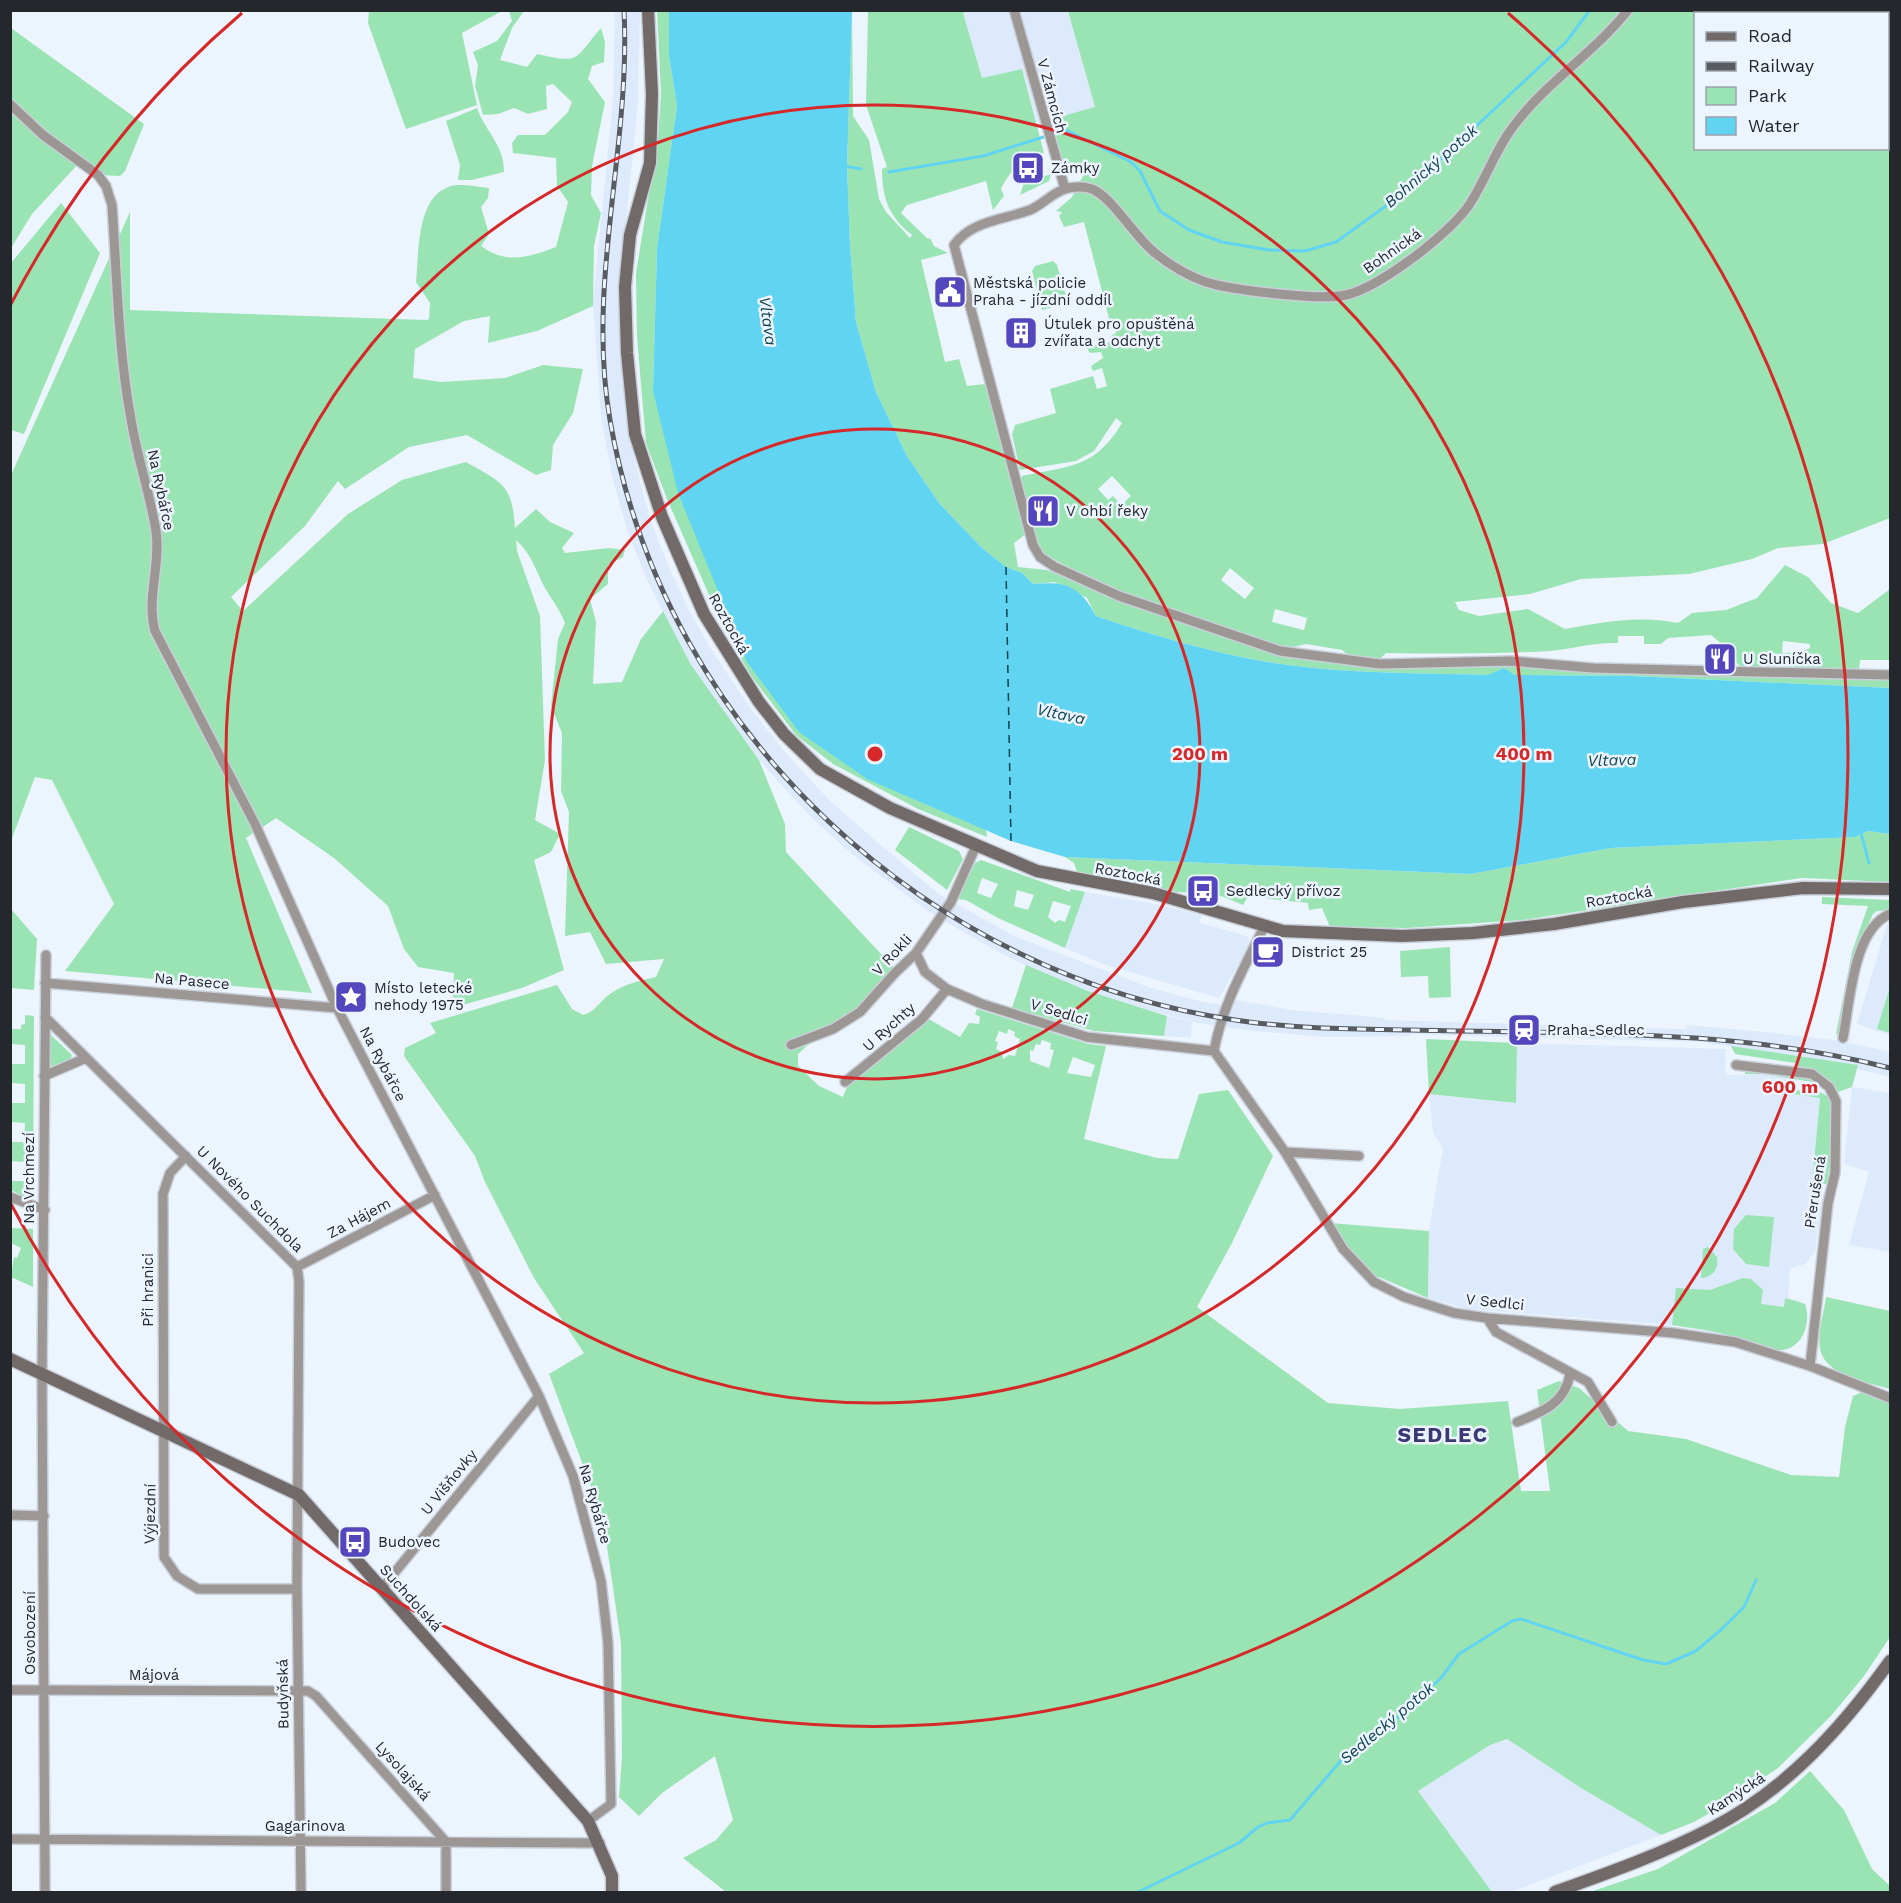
<svg xmlns="http://www.w3.org/2000/svg" width="1901" height="1903" viewBox="0 0 1901 1903" font-family="'Work Sans',sans-serif">
	<rect width="100%" height="100%" fill="#ecf4fe"/>
	<path fill="#ddeafb" d="M971,10L1068,11L1095,108L1037,123L1022,69L982,79L963,13Z
		M615,11H640L638,102L618,303L625,413L637,470L651,522L670,570L689,610L709,646L750,708L785,752L830,801L870,836L940,895L1016,937L1151,988L1203,1002L1233,1007L1235,1000L1291,1010L1385,1018V1020L1686,1029L1687,1025L1766,1032L1841,1041L1890,1052V1077L1836,1064L1733,1050L1731,1046L1708,1044V1042L1410,1034V1036L1324,1037L1244,1030L1198,1023L1119,1002L1043,974L1000,953L929,912L853,855L813,819L766,768L707,690L687,659L647,580L627,530L612,476L601,416L593,302L613,100Z
		M1085,892L1151,903L1201,915L1200,923L1247,936L1251,943L1219,998L1106,965L1065,948Z
		M1889,918H1890V1035L1857,1024Z
		M1167,1016L1192,1022L1191,1038L1164,1036Z
		M1517,1043L1726,1049L1725,1075L1763,1074L1795,1080L1793,1094L1820,1097L1811,1196L1822,1202L1815,1252L1805,1264L1790,1268L1788,1298L1800,1301L1806,1307L1804,1333L1801,1340L1790,1348L1776,1350L1719,1333L1672,1325L1468,1309L1428,1298L1429,1231L1443,1148L1433,1132L1429,1094L1515,1103Z
		M1852,1087L1890,1093V1252L1849,1245L1869,1172L1844,1164Z
		M1507,1739L1581,1788L1661,1835L1511,1892H1492L1418,1791L1490,1745Z"/>
	<path fill="#9ae4b4" fill-rule="evenodd" d="M369,11H502L462,33L477,105L406,129L368,23Z
		M509,11H524L512,28L500,60L527,67L537,54C582,64 573,60 601,28L605,42L604,62L592,66L588,79L605,102L592,166L591,195L601,213L594,246L593,306L537,331L488,343L490,316L464,321L415,349L413,378L441,382L505,378L543,365L583,369L573,413L553,445L551,470L536,475L467,435L409,447L345,489L338,481L305,526L231,597L243,611L348,514L402,480L466,462C502,483 512,483 515,528L536,509L550,522L574,533L562,548L565,553L609,548L625,550L623,557L608,565V584L590,599L596,622L593,684L622,682L641,639L663,611L691,665L759,760L785,824L786,852L895,969L851,1016L826,1028L798,1054V1066L819,1086L843,1097L848,1084L927,1018L960,1037L969,1023L979,1024L980,1017L975,1014L977,1009L1088,1044L1106,1046L1084,1139L1157,1158L1178,1159L1199,1094L1228,1090L1273,1156L1232,1243L1197,1307L1328,1403L1400,1409L1508,1401L1521,1491H1550L1537,1390L1559,1381L1579,1388L1628,1431L1686,1439L1791,1475L1839,1477L1845,1427L1853,1396L1862,1392L1890,1401V1637L1864,1676L1831,1716L1778,1768L1722,1806L1694,1822L1661,1835L1581,1788L1507,1739L1490,1745L1418,1791L1492,1892H726L683,1858L716,1840L733,1820L715,1756L662,1793L639,1816L619,1797L622,1757L621,1643L603,1519L549,1374L584,1353L534,1278L485,1182L475,1156L404,1056L405,1048L436,1033L430,1023L557,985L572,1009L583,1015C595,1012 600,1001 610,994C624,984 639,981 656,977L664,959L606,964L590,932L565,936L569,812L561,791L562,733L551,706L558,639L565,623C560,610 553,601 546,590C536,572 532,554 516,540L517,551L540,616L545,760L535,820L560,834L551,852L534,860L564,970L522,988L452,1008L454,973L418,967L404,949L388,906L334,858L276,818L246,838L312,993L65,971L114,904L52,780L35,777L11,841V475L130,212V310L427,320L429,319L430,303L416,282C419,253 416,196 451,186C462,183 478,187 489,188L488,198L481,207L489,234L481,246C507,265 529,257 556,247L568,202L557,186L556,158L513,153L512,143L518,135H545L568,112L572,102L553,84L546,86L547,109L528,114L514,108L498,114L483,115L475,86L478,65L473,52L497,41L512,21ZM1008,1029L1015,1032L1014,1036L1020,1039L1015,1056L1009,1055L1003,1059L1002,1052L996,1049L998,1042L995,1041L999,1031L1007,1034ZM1042,1040L1051,1043L1050,1049L1054,1050L1049,1068L1030,1061V1050L1033,1051L1036,1044L1040,1045ZM1073,1057L1095,1065L1091,1077L1067,1073Z
		M657,11H669V56L677,106L657,248L653,391L986,828L987,837L918,809L833,764L796,735L749,673L713,604L667,499L646,443L637,337L636,273L658,138L661,94Z
		M852,11L853,116L869,140L879,199L886,212L910,238L912,235C889,217 882,198 882,169L887,167L866,105L868,11H971L963,13L982,78L1022,69L1044,153C1022,159 1011,168 1001,189L1004,196L993,210L986,181L907,205L901,213L928,239L930,238L934,246L948,253L921,260L945,362L959,359L967,386L985,384L1027,533L1014,543L1018,567L1047,570L1114,596L1285,656L1323,661L1432,668L1507,664L1865,679L1890,677V688L1632,676L1515,675L1504,668L1489,675C1431,673 1372,674 1314,668C1239,661 1167,640 1096,616L1087,598L1054,582L1033,584L1022,573L1006,567L982,548L939,503L907,456L876,392L856,322L850,245L847,165Z
		M1068,11H1890V518L1823,544L1778,548L1752,559L1689,574L1581,579L1530,594L1455,602L1459,610L1479,616L1528,609L1565,629C1603,622 1640,615 1678,623L1692,613L1726,610L1757,598L1785,565L1808,577L1831,603L1858,613L1890,589V660H1860L1859,673L1745,669L1731,659L1732,652L1711,635L1668,638L1661,644H1644V636H1618V643C1595,642 1572,649 1549,651C1494,654 1440,654 1386,653L1380,659L1351,658L1342,650L1306,644L1289,648L1272,645L1110,589L1044,554L1037,545L1021,479L1022,476C1070,466 1095,468 1122,423L1116,418L1094,451L1076,461L1020,470L1012,434L1015,425L1056,413L1050,389L1093,376L1097,389L1107,386L1102,368L1093,371L1091,366L1103,358L1101,352L1090,353L1087,348L1113,341L1111,336L1116,333L1114,326H1111L1084,222L1064,227L1059,216L1062,212L1056,211L1072,197L1084,174L1063,166L1049,120L1095,107ZM1696,14H1888V148H1696ZM1112,476L1131,496L1121,505L1113,496L1108,500L1098,489ZM1230,568L1254,588L1245,599L1221,580ZM1275,609L1307,618L1304,630L1272,622ZM1783,641L1810,644V648L1801,652L1782,653Z
		M11,28L144,124L125,171L120,176L98,175L11,100Z
		M11,104L80,162L32,214L11,248Z
		M477,108C486,133 504,144 504,172L472,180H458L460,165L446,121Z
		M1051,174L1049,181L1020,195L1024,183Z
		M61,203L100,253L24,434L11,430V263Z
		M1053,261L1057,265L1068,303L1042,310L1032,271L1035,266Z
		M909,827L959,851L963,859L947,890L895,850Z
		M1868,831L1890,834V882L1802,878L1522,920L1407,928L1330,927L1322,908L1309,910L1308,903L1270,899L1251,891L1243,905L1204,889L1202,893L1177,892L1077,872L1074,863L1065,857L1471,874L1611,848L1855,837Z
		M981,860L1070,892L1071,889L1085,892L1065,948L998,918L966,900L957,899L975,863ZM982,878L998,884L991,898L977,893ZM1017,890L1034,895L1028,910L1014,906ZM1053,901L1071,906L1065,922L1059,920L1055,923L1048,917Z
		M1822,897L1890,900V910L1877,911L1873,914L1860,943L1840,1035L1836,1034L1852,952L1868,906L1822,904Z
		M11,909L37,939L34,990L11,988Z
		M1450,947L1451,997L1429,998L1428,976L1401,977L1400,951Z
		M1026,965L1088,991L1167,1016L1164,1036L1094,1031L1012,1008Z
		M1890,987V1033L1877,1029Z
		M25,1015L34,1016L33,1187L31,1194L25,1197L11,1190V1181H24V1162L11,1161L10,1142H24L25,1123L11,1122L10,1103H25V1084L11,1083V1088V1058V1064H25V1045L11,1044V1050L10,1029H21V1025L25,1024Z
		M51,1035L72,1055L71,1059L54,1066H51Z
		M1426,1039L1517,1043L1516,1103L1429,1094Z
		M1731,1046L1858,1065L1852,1087L1838,1092L1822,1075L1814,1070L1798,1067L1795,1063L1735,1054Z
		M1745,1070L1810,1078L1819,1083L1763,1074H1745Z
		M1794,1090L1820,1092L1831,1098L1833,1140L1827,1184L1812,1183L1820,1098L1793,1094Z
		M1746,1215L1774,1217L1769,1267L1746,1264L1733,1249L1734,1229Z
		M1330,1223L1429,1231L1428,1298L1379,1277L1377,1279L1345,1244Z
		M11,1228L33,1229V1287L11,1277L14,1257L17,1258L21,1248L11,1243Z
		M1708,1247L1717,1257C1719,1269 1713,1277 1701,1278L1703,1249Z
		M1743,1278L1751,1279L1763,1290L1761,1304L1784,1307L1785,1298L1805,1304C1812,1322 1802,1349 1781,1350C1766,1351 1738,1338 1723,1334C1706,1329 1688,1328 1672,1325L1676,1288L1710,1290Z
		M1826,1297L1890,1311V1389C1868,1382 1826,1377 1820,1349C1817,1334 1824,1313 1826,1297Z
		M1810,1771L1844,1810L1872,1869L1890,1886V1892H1590L1658,1869L1775,1803Z"/>
	<path fill="#61d4f2" d="M669,11H852L847,165L850,245L856,322L876,392L907,456L939,503L982,548L1006,567L1022,573L1033,584C1066,581 1080,586 1096,616C1167,640 1239,661 1314,668C1372,674 1431,673 1488,675L1504,668L1515,675L1632,676L1890,688V834L1868,831L1855,837L1611,848L1471,874L1065,857L1011,841L867,779L799,732L747,662L678,493L653,391L657,248L677,106L669,56Z"/>
	<g fill="none" stroke-linecap="round" stroke-linejoin="round">
		<path stroke="#61d4f2" stroke-width="3" d="M845,166L861,169
			M889,172L983,156L1066,130L1131,162L1140,171L1160,211L1189,230L1222,242L1269,250L1305,251L1336,242L1408,190L1566,42L1590,10
			M1861,833L1869,863
			M1138,1892L1239,1843L1258,1827L1267,1823L1290,1820L1344,1757L1374,1739L1441,1678L1459,1654L1512,1621L1521,1619L1643,1660L1666,1664L1696,1651L1724,1627L1744,1607L1756,1580"/>
		<path stroke="#0d424e" stroke-width="1.5" stroke-dasharray="8 6" stroke-linecap="butt" d="M1006,567L1011,841"/>
		<defs>
			<path id="street" d="M1014,10L1065,189
				M1628,10C1595,52 1548,81 1516,123C1497,146 1487,177 1471,202C1454,231 1379,288 1346,295C1321,301 1231,290 1206,282C1188,276 1170,265 1155,253C1135,237 1115,202 1096,191C1088,186 1073,186 1065,189C1052,193 1042,205 1030,210C1003,220 971,221 954,245L1033,545L1040,557L1055,567L1119,596L1280,651L1380,664L1511,661L1593,668L1890,675
				M10,104L43,135L98,175L106,186L112,205C117,276 118,349 131,419C137,457 150,494 156,531C161,565 146,598 155,631L255,824L337,1008L539,1396L573,1476L601,1581L608,1643L611,1804L588,1821
				M916,953L925,972L947,989L982,1004L1087,1037L1214,1051L1285,1152L1343,1249L1374,1282L1404,1297L1454,1313L1487,1318L1674,1333L1735,1342L1810,1366L1890,1398
				M45,983L337,1008
				M45,1017L297,1267L299,1281L297,1589L301,1892
				M1843,1038C1850,1002 1853,929 1890,914
				M791,1045L833,1029L860,1012L894,974L916,953L951,902L976,846
				M1214,1051C1222,1006 1244,968 1264,927
				M1736,1065L1812,1074L1829,1087L1836,1101L1835,1173L1828,1203L1810,1366
				M44,1076L86,1058
				M845,1082L922,1019L947,989
				M1285,1152L1359,1156
				M186,1156L170,1173L163,1194L164,1557L177,1576L198,1589H297
				M10,1197L45,1210
				M297,1267L435,1195
				M1487,1318L1496,1332L1588,1382L1612,1422
				M1517,1422C1543,1412 1565,1403 1570,1374
				M10,1515L44,1516
				M382,1588L539,1396
				M10,1690L308,1691L316,1696L446,1842V1892
				M10,1839L600,1843
				M45,1892L42,1374L46,955"/>
			<path id="secondary" d="M648,10L652,94L650,163L630,235L625,287L627,353L635,434L662,517L704,614L759,702L784,734L820,769L890,808L1037,871L1153,893L1283,931L1402,936L1473,933L1554,924L1683,902L1803,888L1890,889
				M10,1359L299,1495L588,1821L612,1876V1892
				M1555,1892C1608,1873 1662,1854 1712,1828C1786,1790 1842,1728 1890,1661"/>
		</defs>
		<use href="#street" stroke="#c8cfd8" stroke-width="12"/>
		<use href="#secondary" stroke="#c8cfd8" stroke-width="15"/>
		<use href="#street" stroke="#9c9695" stroke-width="9"/>
		<use href="#secondary" stroke="#726a69" stroke-width="12"/>
		<defs>
			<path id="rail" d="M624,10C631,148 586,281 610,420C664,733 929,978 1242,1021C1298,1029 1356,1029 1412,1030C1572,1034 1735,1028 1890,1068"/>
		</defs>
		<use href="#rail" stroke="#585c61" stroke-width="5"/>
		<use href="#rail" stroke="#ecf4fe" stroke-width="3" stroke-dasharray="9" stroke-linecap="butt"/>
	</g>
	<g fill="none" stroke="#d62828" stroke-width="3">
		<circle cx="875" cy="754" r="325"/>
		<circle cx="875" cy="754" r="649"/>
		<path d="M11 304A974 974 0 0 1 242 13M1508 13A974 974 0 1 1 11 1204"/>
	</g>
	<defs>
		<symbol id="bus-square" viewBox="-11 -11 22 22"><rect x="-9" y="-9" width="18" height="18" rx="4" fill="#5447be" stroke="#ecf4fe"/><path d="M-5-6H5V4H4V6H2V4H-2V6H-4V4H-5ZM-3.5-4V0h7V-4ZM-3.5 1.2v1.5H-2V1.2ZM2 1.2v1.5H3.5V1.2Z" fill="#fff"/></symbol>
		<symbol id="civic-square" viewBox="-11 -11 22 22"><rect x="-9" y="-9" width="18" height="18" rx="4" fill="#5447be" stroke="#ecf4fe"/><path d="M-.6-6.5H3V-4.5H.6V-3L4-1V1h2V6H-6V1h2V-1L-.6-3ZM-1.2 2.5V6h2.4V2.5Z" fill="#fff"/></symbol>
		<symbol id="building-square" viewBox="-11 -11 22 22"><rect x="-9" y="-9" width="18" height="18" rx="4" fill="#5447be" stroke="#ecf4fe"/><path d="M-4-6H4V6H1V3H-1V6H-4ZM-2.5-4.3h1.7v1.8h-1.7ZM.8-4.3h1.7v1.8H.8ZM-2.5-1h1.7V.8h-1.7ZM.8-1h1.7V.8H.8Z" fill="#fff"/></symbol>
		<symbol id="restaurant-square" viewBox="-11 -11 22 22"><rect x="-9" y="-9" width="18" height="18" rx="4" fill="#5447be" stroke="#ecf4fe"/><path d="M-5-6h1v4h1v-4h1v4h1v-4h1v5L-1.5 .5V6h-2V.5L-5-1ZM5-6V6H3V1.5H1.5Q1.5-4 5-6Z" fill="#fff"/></symbol>
		<symbol id="cafe-square" viewBox="-11 -11 22 22"><rect x="-9" y="-9" width="18" height="18" rx="4" fill="#5447be" stroke="#ecf4fe"/><path d="M-5.5-4.5H6V0H3Q3 3.5 0 3.5H-2.5Q-5.5 3.5-5.5 0ZM3-3.2v2h1.7v-2ZM-6 4.5H4V6H-6Z" fill="#fff"/></symbol>
		<symbol id="sight-square" viewBox="-11 -11 22 22"><rect x="-9" y="-9" width="18" height="18" rx="4" fill="#5447be" stroke="#ecf4fe"/><path d="M0-6L1.8-2.2L6-1.7L2.9 1.2L3.7 5.4L0 3.3L-3.7 5.4L-2.9 1.2L-6-1.7L-1.8-2.2Z" fill="#fff"/></symbol>
		<symbol id="station-square" viewBox="-11 -11 22 22"><rect x="-9" y="-9" width="18" height="18" rx="4" fill="#5447be" stroke="#ecf4fe"/><path d="M-3-6H3Q5-6 5-4V2Q5 4 3 4L4.5 6H3L1.5 4h-3L-3 6H-4.5L-3 4Q-5 4-5 2V-4Q-5-6-3-6ZM-3.5-4v3h7v-3ZM-3.5 1v1.5H-2V1ZM2 1v1.5H3.5V1Z" fill="#fff"/></symbol>
	</defs>
	<g fill-rule="evenodd">
		<use href="#bus-square" x="1009" y="149" width="38" height="38"/>
		<use href="#civic-square" x="931" y="273" width="38" height="38"/>
		<use href="#building-square" x="1002" y="314" width="38" height="38"/>
		<use href="#restaurant-square" x="1024" y="492" width="38" height="38"/>
		<use href="#restaurant-square" x="1701" y="640" width="38" height="38"/>
		<use href="#bus-square" x="1184" y="872" width="38" height="38"/>
		<use href="#cafe-square" x="1249" y="933" width="38" height="38"/>
		<use href="#sight-square" x="332" y="978" width="38" height="38"/>
		<use href="#station-square" x="1505" y="1011" width="38" height="38"/>
		<use href="#bus-square" x="336" y="1523" width="38" height="38"/>
	</g>
	<g text-anchor="middle" dominant-baseline="central" stroke-width="5" stroke-linejoin="round" paint-order="stroke">
		<g font-size="15" fill="#24272b" stroke="#ecf4fe">
			<text transform="translate(1052 96) rotate(75)">V Zámcích</text>
			<text transform="translate(1392 251) rotate(-35)">Bohnická</text>
			<text transform="translate(161 490) rotate(78)">Na Rybářce</text>
			<text transform="translate(729 624) rotate(61)">Roztocká</text>
			<text transform="translate(1128 874) rotate(11)">Roztocká</text>
			<text transform="translate(1619 897) rotate(-10)">Roztocká</text>
			<text transform="translate(892 955) rotate(-47)">V Rokli</text>
			<text transform="translate(192 981) rotate(5)">Na Pasece</text>
			<text transform="translate(1059 1012) rotate(17)">V Sedlci</text>
			<text transform="translate(889 1027) rotate(-42)">U Rychty</text>
			<text transform="translate(383 1064) rotate(62)">Na Rybářce</text>
			<text transform="translate(29 1178) rotate(-90)">Na Vrchmezí</text>
			<text transform="translate(1815 1192) rotate(-81)">Přerušená</text>
			<text transform="translate(250 1199) rotate(45)">U Nového Suchdola</text>
			<text transform="translate(359 1218) rotate(-28)">Za Hájem</text>
			<text transform="translate(148 1290) rotate(-90)">Při hranici</text>
			<text transform="translate(1495 1302) rotate(6)">V Sedlci</text>
			<text transform="translate(449 1482) rotate(-51)">U Višňovky</text>
			<text transform="translate(595 1504) rotate(74)">Na Rybářce</text>
			<text transform="translate(150 1514) rotate(-89)">Výjezdní</text>
			<text transform="translate(411 1598) rotate(48)">Suchdolská</text>
			<text transform="translate(30 1633) rotate(-90)">Osvobození</text>
			<text x="154" y="1675">Májová</text>
			<text transform="translate(283 1694) rotate(-91)">Budyňská</text>
			<text transform="translate(403 1771) rotate(48)">Lysolajská</text>
			<text transform="translate(1736 1794) rotate(-33)">Kamýcká</text>
			<text x="305" y="1826">Gagarinova</text>
		</g>
		<g font-size="15" fill="#24272b" stroke="#ecf4fe" text-anchor="start">
			<text x="1051" y="168">Zámky</text>
			<text x="973" y="283">Městská policie<tspan x="973" dy="17">Praha - jízdní oddíl</tspan></text>
			<text x="1044" y="324">Útulek pro opuštěná<tspan x="1044" dy="17">zvířata a odchyt</tspan></text>
			<text x="1066" y="511">V ohbí řeky</text>
			<text x="1743" y="659">U Sluníčka</text>
			<text x="1226" y="891">Sedlecký přívoz</text>
			<text x="1291" y="952">District 25</text>
			<text x="374" y="988">Místo letecké<tspan x="374" dy="17">nehody 1975</tspan></text>
			<text x="1547" y="1030">Praha-Sedlec</text>
			<text x="378" y="1542">Budovec</text>
		</g>
		<g font-size="16" font-style="italic" fill="#0d424e" stroke="#ecf4fe">
			<text transform="translate(1431 166) rotate(-41)">Bohnický potok</text>
			<text transform="translate(768 321) rotate(82)">Vltava</text>
			<text transform="translate(1061 714) rotate(12)">Vltava</text>
			<text transform="translate(1612 760) rotate(-2)">Vltava</text>
			<text transform="translate(1387 1723) rotate(-40)">Sedlecký potok</text>
		</g>
		<g font-size="21" font-weight="bold" letter-spacing="1.5" fill="#3b3875" stroke="#ecf4fe">
			<text x="1443" y="1434">SEDLEC</text>
		</g>
	</g>
	<circle cx="875" cy="754" r="9" fill="#d62828" stroke="#ecf4fe" stroke-width="3"/>
	<g font-size="18" text-anchor="middle" font-weight="bold" fill="#d62828" stroke="#ecf4fe" stroke-width="5" stroke-linejoin="round" paint-order="stroke">
		<text x="1200" y="760">200 m</text>
		<text x="1524" y="760">400 m</text>
		<text x="1790" y="1093">600 m</text>
	</g>
	<rect width="1901" height="1903" fill="none" stroke="#24272b" stroke-width="24"/>
	<rect x="1694" y="12" width="195" height="138" fill="#ecf4fe" stroke="#9ca2aa" stroke-width="1.5"/>
	<rect x="1706" y="32" width="30" height="9" fill="#726a69" stroke="#9ca2aa" stroke-width="1.5"/>
	<text x="1748" y="42" font-size="18" fill="#24272b">Road</text>
	<rect x="1706" y="62" width="30" height="9" fill="#585c61" stroke="#9ca2aa" stroke-width="1.5"/>
	<text x="1748" y="72" font-size="18" fill="#24272b">Railway</text>
	<rect x="1706" y="87" width="30" height="18" fill="#9ae4b4" stroke="#9ca2aa" stroke-width="1.5"/>
	<text x="1748" y="102" font-size="18" fill="#24272b">Park</text>
	<rect x="1706" y="117" width="30" height="18" fill="#61d4f2" stroke="#9ca2aa" stroke-width="1.5"/>
	<text x="1748" y="132" font-size="18" fill="#24272b">Water</text>
</svg>
